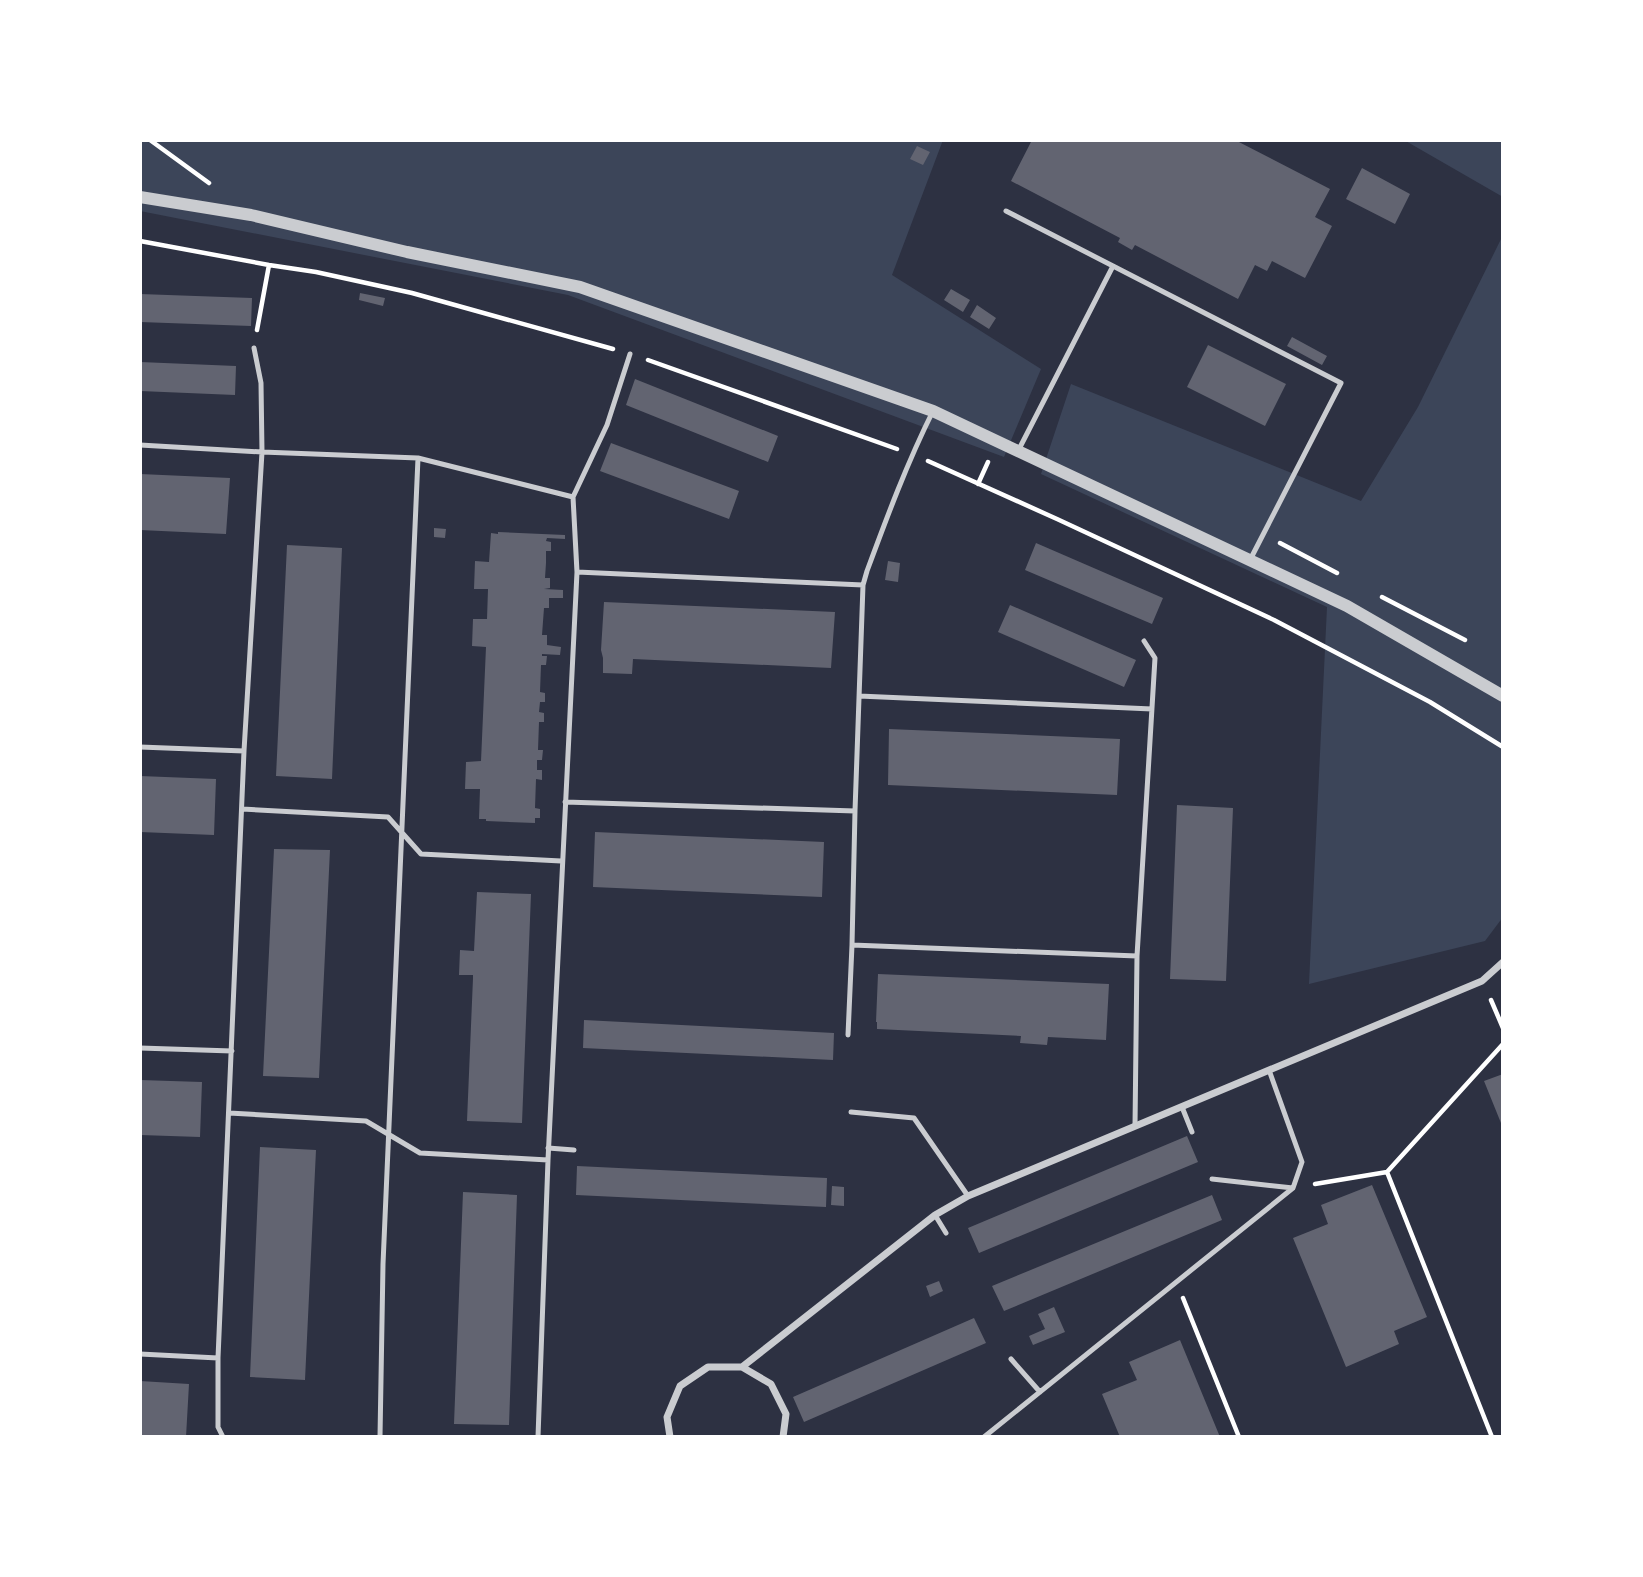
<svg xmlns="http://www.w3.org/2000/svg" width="1643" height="1577" viewBox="0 0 1643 1577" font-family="Overpass,sans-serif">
	<rect width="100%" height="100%" fill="#2d3142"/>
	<path fill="#3c4559" d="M140,140H943L892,275L1041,369L1004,457L568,295L140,211Z
		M1404,140H1503V197Z
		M1503,235V917L1485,941L1309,984L1327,607L1041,474L1071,384L1361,501L1418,407Z"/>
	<path fill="#626471" d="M1032,140H1235L1330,189L1315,217L1332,226L1305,278L1272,261L1267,271L1255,265L1238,299L1135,245L1132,250L1118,242L1120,238L1011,181Z
		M917,146L930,152L923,165L910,159Z
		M1362,168L1410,194L1395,224L1346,199Z
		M951,289L970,300L963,312L944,300Z
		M360,293L385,298L383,306L359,300Z
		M140,294L252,298L251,326L140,322Z
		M977,305L996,318L989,329L970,317Z
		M1292,337L1327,356L1322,365L1287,346Z
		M1208,345L1286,384L1265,426L1187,387Z
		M140,362L236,366L235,395L140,391Z
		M635,379L778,436L768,462L626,405Z
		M611,443L739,491L729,519L600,471Z
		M140,474L230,478L226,534L140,530Z
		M434,528L446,529L445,538L434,537Z
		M498,532L565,535V539L547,538L546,541L551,542V551H546V563L545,578H550V588L544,589L563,590V598H549V608H544L542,635H547V645L561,647L560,655L542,654V656H547L546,665H541L540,692L545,693V702H540L539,712L544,713V722H539L538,750H543L542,760H537V770H542V780L536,779L535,808L540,809V818H535V823L486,821V819H479L480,789H465L466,762L481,761L486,647L472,646L473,619H487L488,589H474L475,561L489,562L491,533L498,534Z
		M1036,543L1163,598L1152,624L1025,570Z
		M287,545L342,548L332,779L276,776Z
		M888,561L900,563L898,582L885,580Z
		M604,602L835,612L831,668L633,659L632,674L603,673V658L601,650Z
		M1010,605L1136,660L1124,687L998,632Z
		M889,729L1120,739L1117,795L888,785Z
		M140,776L216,779L214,835L140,832Z
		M1177,805L1233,808L1226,981L1170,979Z
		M595,832L824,842L822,897L593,887Z
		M274,849L330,850L319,1078L263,1076Z
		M477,892L531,894L522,1123L467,1121L473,978V975H459L460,950L474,951Z
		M878,974L1109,984L1106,1040L1048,1037L1047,1045L1020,1043L1021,1036L877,1029V1022H876Z
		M584,1020L834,1033L833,1060L583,1048Z
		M1503,1074V1128L1484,1081Z
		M140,1080L202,1082L200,1137L140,1135Z
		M1187,1136L1198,1162L979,1253L968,1228Z
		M260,1147L316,1150L305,1380L250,1377Z
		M577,1166L827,1178L826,1207L576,1195Z
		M1372,1185L1427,1317L1394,1331L1399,1344L1346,1367L1293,1238L1328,1224L1321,1205Z
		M832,1186L844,1187V1206L831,1205Z
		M463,1192L517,1195L509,1425L454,1424Z
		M1212,1195L1222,1220L1004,1311L992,1286Z
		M939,1281L943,1291L930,1297L926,1286Z
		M1054,1307L1065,1332L1033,1345L1029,1336L1045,1329L1038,1314Z
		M974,1318L986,1343L804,1422L793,1397Z
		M1180,1340L1220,1437H1120L1102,1394L1137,1380L1129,1362Z
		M140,1381L189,1384L186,1437H140Z"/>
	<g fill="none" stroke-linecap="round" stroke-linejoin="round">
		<path stroke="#fff" stroke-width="4.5" d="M150,140L209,183
			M140,241L269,265L316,272L412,293L613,349
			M257,330L269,265
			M648,360L897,449
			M928,461L1057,519L1274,620L1430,702L1503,747
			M978,484L988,462
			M1280,543L1337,573
			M1382,597L1465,640
			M1491,1000L1503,1028
			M1315,1184L1387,1172
			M1183,1298L1239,1437
			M1492,1437L1387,1172L1503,1044"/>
		<path stroke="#caccd0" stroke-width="5" d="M1006,211L1113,266
			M140,445L262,452L418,458L573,497
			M1018,451L1113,266L1341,383L1250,560
			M577,572L863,585
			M859,696L1152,709
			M140,747L244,751
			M565,802L855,811
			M242,809L388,817L421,854L561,861
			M852,945L1137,956
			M848,1035L852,945L855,811L863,585L867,571C887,517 907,463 933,411
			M140,1048L232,1051
			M1182,1107L1192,1132
			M851,1112L914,1118L968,1196
			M229,1113L366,1121L420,1153L548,1160
			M1135,1126L1137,956L1155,658L1144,641
			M548,1148L574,1150
			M1212,1179L1293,1188
			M935,1215L946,1233
			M140,1354L218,1358V1427L223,1437
			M218,1358L244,751L262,452L261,383L254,348
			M1011,1359L1040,1392
			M380,1437L383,1264L418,458
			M538,1437L548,1160L577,572L573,497L607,425L630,354
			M984,1437L1293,1188L1302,1162L1269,1070"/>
		<path stroke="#caccd0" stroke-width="7" d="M742,1367L935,1215L968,1196L1482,981L1503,962
			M670,1437L667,1417L680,1386L708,1367H742L771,1384L786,1414L783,1437"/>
		<path stroke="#caccd0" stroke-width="12" d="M140,197L251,215L407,252L580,287L933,411L1347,606L1503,696"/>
	</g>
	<rect width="1643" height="1577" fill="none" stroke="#ffffff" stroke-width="284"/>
</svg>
